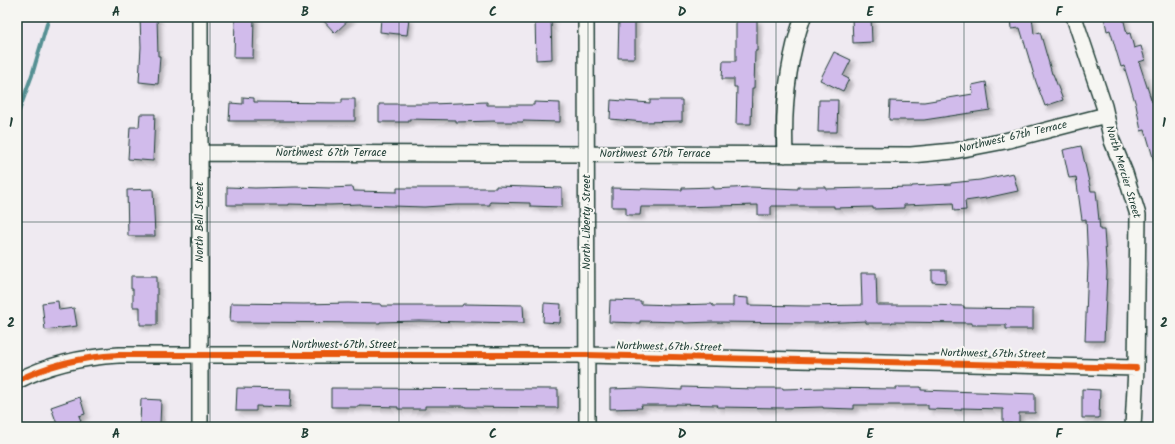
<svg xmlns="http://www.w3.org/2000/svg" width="1175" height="444" viewBox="0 0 1175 444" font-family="Kalam,sans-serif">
	<defs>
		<filter id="shadow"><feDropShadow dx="3.5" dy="3.5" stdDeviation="2" flood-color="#0004"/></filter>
	</defs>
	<rect width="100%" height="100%" fill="#efeaf1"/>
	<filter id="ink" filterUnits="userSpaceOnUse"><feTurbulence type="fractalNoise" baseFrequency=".025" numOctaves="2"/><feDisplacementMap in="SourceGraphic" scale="8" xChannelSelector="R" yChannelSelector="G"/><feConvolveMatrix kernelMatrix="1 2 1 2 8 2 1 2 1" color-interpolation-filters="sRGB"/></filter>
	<g filter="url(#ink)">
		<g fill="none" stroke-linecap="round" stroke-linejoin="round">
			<path stroke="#549093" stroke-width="4" d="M17,116L32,75L49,17"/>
		</g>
		<path fill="#d1bbeb" stroke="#1f3d34" filter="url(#shadow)" d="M140,17H157L158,56H160L158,84L139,82L141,47Z
			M235,17H254L253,58H234Z
			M320,17H352L335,33Z
			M381,17L409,19L407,35L380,32Z
			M535,17H551L552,59L536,60Z
			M619,17H635V58H618Z
			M852,17H871L872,42L853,43Z
			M1010,17H1032L1034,34L1040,32L1052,74H1053L1063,100L1045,106L1036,82L1020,28L1011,29Z
			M1104,17H1123L1127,34L1130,33L1134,48L1141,46L1145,60L1139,62L1152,102H1154L1158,124V164H1155L1145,130L1141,131L1136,105L1124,66L1121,67L1110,30L1107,31Z
			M736,19L757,20V51H755L754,88H752L751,124H736L737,87H734V79H722L723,61H736Z
			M834,52L851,60L843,76L849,79L843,91L820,80Z
			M986,82L990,110L924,120H889L890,101L924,102L973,94L972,85Z
			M243,97L254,98V102L342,103V99H355V121H229L230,103L243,104Z
			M611,100L650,103V100H682V121L644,122L610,119Z
			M819,100H838L837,132H818Z
			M487,102V105H534V102L560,103V122L523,121V122H495V121L456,122V120L409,119V122H379V104H430Z
			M140,114H155L153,161L128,159L130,127H139Z
			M1081,146L1091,191H1096L1100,230H1104L1107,273L1104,341H1085L1088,265L1086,219L1082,220L1076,177L1069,178L1063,150Z
			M1013,173L1018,191L986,198L965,201L966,210L954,211L953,203L904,205V208L873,209V207L834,208V206H771V215H758V205L679,207H641L640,215H626V207H612V188L682,190V188L714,187V189L751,187L798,189V187H826V189L912,187V186L951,184V183L980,180Z
			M496,186L562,188V207L530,206V203L490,202V205H456L424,207L361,205V204L329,205L289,204V205H227V187L255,188L296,187L329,188L353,187L354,191L397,192V188H496Z
			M153,189L155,236H128L127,190Z
			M932,270H946V283L932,282Z
			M861,273H876L877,305H926L964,306V308L1033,309V329H1006V325H972V323L892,322V323H866V321L820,323L713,322L684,323V322L640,321V323L609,322L610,300L641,301V304L675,305L712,304L713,306H733V297L748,298V305L806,306L862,305Z
			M131,276H157V325H140V307H133V289H131Z
			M58,301L59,310L74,308L77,326L45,330L42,303Z
			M231,303L304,304L348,303L381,304V306H462L463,304L523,305L524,323L419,321L380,322V323L230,322Z
			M544,303L561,304L560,323L543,322Z
			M682,387L756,389V388H783V389L823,388L896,389V387H921V390L1035,394V413H1019V424L1003,423V409L961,408V410L928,409V405H854V409L823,408V407L783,408L717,407L718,405L676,404V405H641L642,408L610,409V389L641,388L682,390Z
			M237,388L291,389L290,407L256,406V411H236Z
			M331,388L558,389V408L465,407V406H425V409H398V407L359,406V407H331Z
			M1082,389L1100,390L1099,418H1082Z
			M80,397L85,414L79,416L81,421L64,427H58L51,407Z
			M141,399L161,400L160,424H140Z"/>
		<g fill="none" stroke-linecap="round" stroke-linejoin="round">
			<defs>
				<path id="minor" d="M200,17V427
					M586,17L587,427
					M1074,17L1104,106L1112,141L1125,173L1138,215L1136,368L1133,427
					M200,153L911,155L953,151L1005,141L1106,115
					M785,155C783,108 787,62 803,17
					M17,381C49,364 82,357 119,355H587L1136,368"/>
			</defs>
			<use href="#minor" stroke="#1f3d34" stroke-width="18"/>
			<use href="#minor" stroke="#f6f6f2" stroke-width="15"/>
			<defs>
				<path id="cycleway" d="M17,381C49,364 82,357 119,355H587L1136,368"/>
			</defs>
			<use href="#cycleway" stroke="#f6f6f2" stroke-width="8"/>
			<use href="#cycleway" stroke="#e8590c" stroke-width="6"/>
		</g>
	</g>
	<path fill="none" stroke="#1f3d34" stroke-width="1" stroke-opacity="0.55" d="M210,17V427M399,17V427M588,17V427M776,17V427M964,17V427M17,222H1158"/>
	<g text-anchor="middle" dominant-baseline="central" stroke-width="4" stroke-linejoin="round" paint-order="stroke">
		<g font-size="11" fill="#1f3d34" stroke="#f6f6f2">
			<text transform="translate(1013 137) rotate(-13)">Northwest 67th Terrace</text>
			<text x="331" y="153">Northwest 67th Terrace</text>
			<text x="655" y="154">Northwest 67th Terrace</text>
			<text transform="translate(1123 172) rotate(73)">North Mercier Street</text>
			<text transform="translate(200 222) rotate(-90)">North Bell Street</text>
			<text transform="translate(587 222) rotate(-90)">North Liberty Street</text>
			<text x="344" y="345">Northwest 67th Street</text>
			<text transform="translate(669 347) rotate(1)">Northwest 67th Street</text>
			<text transform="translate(993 354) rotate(1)">Northwest 67th Street</text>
		</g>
	</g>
	<rect width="1175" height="444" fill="none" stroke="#f6f6f2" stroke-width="44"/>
	<rect x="22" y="22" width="1131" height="400" fill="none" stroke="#1f3d34" stroke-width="1.5"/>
	<g font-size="13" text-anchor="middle" font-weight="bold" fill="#1f3d34">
		<text x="116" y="16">A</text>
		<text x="305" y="16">B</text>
		<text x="493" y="16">C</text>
		<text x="682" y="16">D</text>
		<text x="870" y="16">E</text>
		<text x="1059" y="16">F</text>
		<text x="11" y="127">1</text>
		<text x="1164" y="127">1</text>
		<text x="11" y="327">2</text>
		<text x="1164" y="327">2</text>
		<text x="116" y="438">A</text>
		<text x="305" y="438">B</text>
		<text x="493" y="438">C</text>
		<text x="682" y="438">D</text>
		<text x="870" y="438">E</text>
		<text x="1059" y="438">F</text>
	</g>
</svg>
